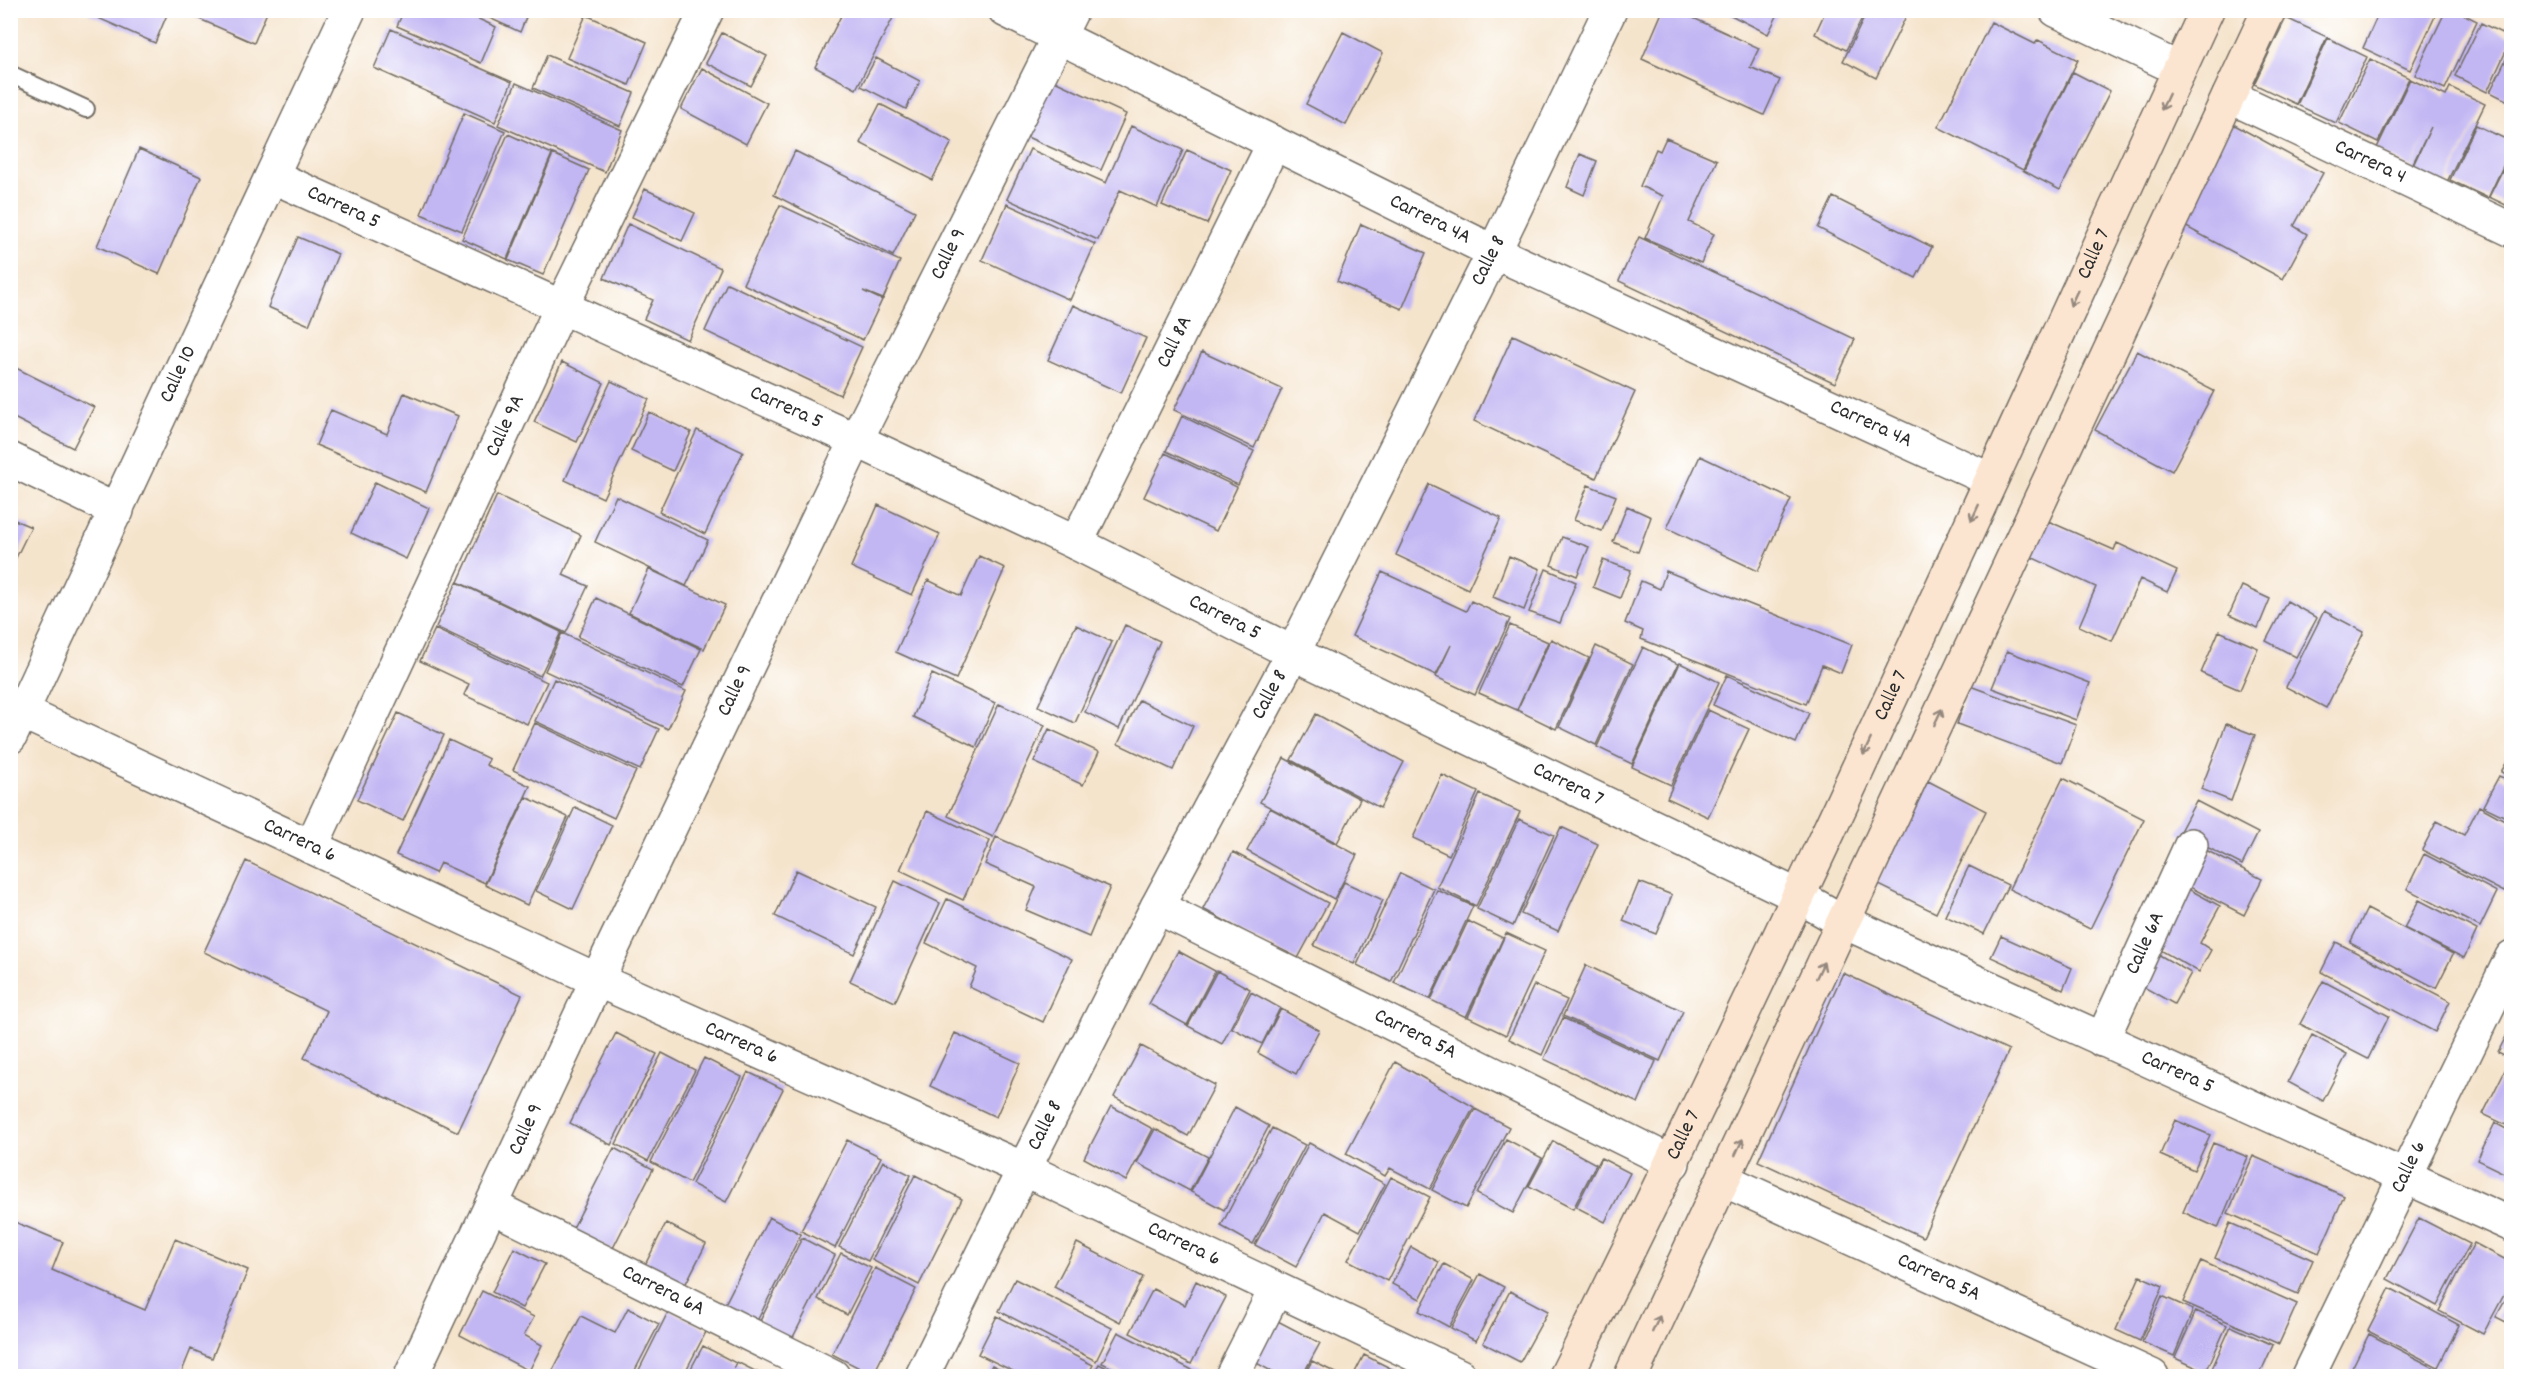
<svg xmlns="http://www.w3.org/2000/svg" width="2522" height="1387" viewBox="0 0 2522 1387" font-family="Dekko,sans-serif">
	<rect width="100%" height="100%" fill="#fff"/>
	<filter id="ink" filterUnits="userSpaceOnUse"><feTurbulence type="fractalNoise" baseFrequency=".0167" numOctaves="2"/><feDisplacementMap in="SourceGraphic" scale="12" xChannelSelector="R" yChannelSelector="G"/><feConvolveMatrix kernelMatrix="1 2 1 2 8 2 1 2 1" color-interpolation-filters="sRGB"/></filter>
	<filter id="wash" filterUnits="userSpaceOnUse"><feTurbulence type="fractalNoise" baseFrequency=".008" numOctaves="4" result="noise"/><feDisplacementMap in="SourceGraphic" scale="24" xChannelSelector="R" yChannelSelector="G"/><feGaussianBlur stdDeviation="1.35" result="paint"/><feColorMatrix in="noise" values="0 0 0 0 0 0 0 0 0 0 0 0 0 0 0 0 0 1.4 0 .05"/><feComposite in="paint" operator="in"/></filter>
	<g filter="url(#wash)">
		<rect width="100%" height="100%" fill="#f5e4cc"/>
		<g id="blocks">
			<path fill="#c3b7f3" d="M91,10H169L155,43L89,14Z
				M179,10H268L254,43Z
				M404,10H459L496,27L481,63L397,26Z
				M472,10H529L520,32Z
				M844,10H897L856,89L815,67Z
				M1663,10H1676L1759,48L1750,67L1780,80L1764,115L1642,59Z
				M1721,10H1780L1768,34Z
				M1826,10H1866L1846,50L1815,34Z
				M1868,10H1909L1876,78L1843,61Z
				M2380,10H2438L2410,70L2363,48Z
				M2446,10H2455L2477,21L2445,89L2415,75Z
				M586,15L647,42L629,85L567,58Z
				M2286,18L2327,37L2296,104L2254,84Z
				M1991,22L2035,44L2038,40L2078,60L2023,170L1938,127Z
				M2481,23L2512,38L2487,92L2455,76Z
				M391,29L512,82L495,122L374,68Z
				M1343,32L1383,53L1346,125L1306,104Z
				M722,33L767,56L751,86L706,63Z
				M2328,38L2367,57L2336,123L2297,105Z
				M2512,47V103L2490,92Z
				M547,55L634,93L620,126L533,88Z
				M876,58L920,81L906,109L861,86Z
				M2370,59L2409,78L2378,142L2339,123Z
				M702,68L767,103L746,144L681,109Z
				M2073,72L2110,91L2060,190L2024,171Z
				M1050,79L1126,114L1101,170L1025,136Z
				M2410,79L2446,96L2450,87L2485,104L2444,188L2410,172L2431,127L2411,167L2376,150Z
				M516,83L622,130L605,172L498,125Z
				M880,104L952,142L932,180L860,143Z
				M464,113L505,131L462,231L421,214Z
				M2231,123L2323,173L2294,226L2307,234L2283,279L2179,223Z
				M2476,125L2512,142V147L2488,198L2450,180Z
				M1131,126L1183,150L1157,207L1120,190L1098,240L1007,199L1030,149L1106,183Z
				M508,134L552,154L507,259L462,239Z
				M1666,138L1717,160L1689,222L1714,234L1701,263L1645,238L1663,196L1640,186L1656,149L1660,151Z
				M139,149L201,177L159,274L97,246Z
				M1187,150L1231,170L1207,224L1162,205Z
				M795,151L915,211L893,256L774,195Z
				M2512,151V208L2489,197Z
				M553,154L589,170L543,275L508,260Z
				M1580,154L1597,161L1584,195L1567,187Z
				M645,189L695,213L682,241L632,217Z
				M1833,197L1932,247L1916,278L1818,228Z
				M1007,204L1095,244L1070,300L982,260Z
				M780,205L900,261L883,299L863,291L882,300L863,340L743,284Z
				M628,224L721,268L688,340L644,319L653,300L604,278Z
				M1361,224L1426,253L1402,309L1337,281Z
				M298,237L338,254L309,325L268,307Z
				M1639,237L1855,339L1835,383L1619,281Z
				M727,283L862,347L840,395L705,331Z
				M1073,305L1146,338L1121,393L1048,360Z
				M1513,335L1635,392L1596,478L1474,421Z
				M2137,351L2214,391L2172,471L2095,430Z
				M1202,352L1282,389L1254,448L1174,410Z
				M562,362L604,383L577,442L534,422Z
				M10,365L94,407L73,448L10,416Z
				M611,381L649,399L603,498L565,480Z
				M404,393L458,416L426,492L316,445L331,410L387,434Z
				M649,412L691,432L673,471L631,451Z
				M1182,416L1254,451L1238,485L1166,451Z
				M697,430L743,452L705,534L659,512Z
				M1165,453L1237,487L1216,531L1144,497Z
				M1700,456L1791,499L1758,571L1667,528Z
				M375,482L429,508L406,559L351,533Z
				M1429,484L1501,518L1468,589L1396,555Z
				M1588,485L1616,496L1602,531L1574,520Z
				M497,495L581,535L563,575L588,586L566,633L458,582Z
				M616,496L708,540L686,586L595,542Z
				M878,505L940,534L912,595L851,567Z
				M1627,506L1651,517L1638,552L1613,542Z
				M10,518L31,527L10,570Z
				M2048,521L2114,550L2117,543L2177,571L2167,592L2140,579L2112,641L2079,626L2096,587L2031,557Z
				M1562,537L1589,547L1577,576L1551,565Z
				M979,556L1005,568L956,679L896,652L928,580L961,596Z
				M1509,556L1540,569L1524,610L1493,597Z
				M1603,560L1631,570L1620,598L1593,587Z
				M649,569L725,605L704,649L629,613Z
				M1546,569L1576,582L1560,623L1529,612Z
				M1666,571L1852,645L1841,673L1822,665L1806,704L1641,639L1643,631L1625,623L1641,581L1660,589Z
				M1382,572L1466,611L1471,601L1510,619L1475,695L1436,677L1451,645L1436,675L1352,636Z
				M457,582L561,632L540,676L436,627Z
				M2242,586L2270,599L2258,628L2229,615Z
				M596,598L701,649L683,687L578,637Z
				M2287,601L2317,618L2296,657L2266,641Z
				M2324,611L2364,632L2326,708L2286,687Z
				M1076,625L1112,642L1075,723L1038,706Z
				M1125,625L1160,641L1119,729L1085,712Z
				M1510,625L1548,642L1517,710L1479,693Z
				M435,629L547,682L527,724L464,695L469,684L420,661Z
				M2219,631L2258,648L2240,690L2201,673Z
				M562,633L686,691L668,729L545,671Z
				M1551,639L1589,658L1556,729L1517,710Z
				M1596,646L1633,664L1596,745L1559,727Z
				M1643,647L1678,664L1632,764L1597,747Z
				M2007,651L2090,683L2076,720L1992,688Z
				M1680,663L1719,682L1671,785L1632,767Z
				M932,674L995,703L976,747L913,717Z
				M1727,675L1809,713L1796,743L1713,705Z
				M554,679L659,729L640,770L535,721Z
				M1970,686L2076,725L2062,763L1957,724Z
				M1139,700L1193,726L1173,770L1118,744Z
				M999,704L1045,725L993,837L948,816Z
				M1708,710L1749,729L1708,817L1667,798Z
				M398,713L444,735L403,821L357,800Z
				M1316,714L1404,762L1380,808L1291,760Z
				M535,723L636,771L614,818L513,770Z
				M2226,724L2255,735L2231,801L2201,789Z
				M1049,729L1099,752L1083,785L1034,762Z
				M449,740L489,759L486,765L530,786L485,883L440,863L435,873L396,855Z
				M2512,753V778L2501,772Z
				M1284,758L1360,799L1337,843L1260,802Z
				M1442,775L1478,792L1449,855L1413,838Z
				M2499,776L2512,782V820L2483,806Z
				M2063,778L2144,819L2090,929L2009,889Z
				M1928,781L1986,811L1936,913L1877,884Z
				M1480,794L1520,812L1476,906L1437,887Z
				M526,797L568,817L527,905L485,885Z
				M2196,801L2258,833L2242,865L2179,833Z
				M2479,806L2512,824V878L2504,892L2422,850L2437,821L2464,835Z
				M575,807L612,825L573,909L536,891Z
				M1270,808L1357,855L1334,899L1247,851Z
				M927,811L990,841L963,900L900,870Z
				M1519,819L1554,835L1513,926L1477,909Z
				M1561,827L1598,844L1558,931L1521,914Z
				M996,837L1110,887L1089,937L1026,910L1036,887L985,864Z
				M2200,847L2262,879L2244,915L2182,883Z
				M1233,852L1328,903L1297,960L1203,909Z
				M2424,854L2497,892L2480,927L2407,889Z
				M246,861L522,995L458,1132L304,1058L327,1011L204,952Z
				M1969,866L2008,885L1984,934L1945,916Z
				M796,870L876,907L854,954L775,916Z
				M1400,873L1434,889L1391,982L1357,965Z
				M895,881L940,903L895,1002L850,981Z
				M1344,882L1383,900L1354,964L1314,946Z
				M1639,882L1672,895L1656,934L1623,921Z
				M2181,885L2220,906L2200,943L2211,950L2199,972L2148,943Z
				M1437,890L1473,906L1430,999L1394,983Z
				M947,899L1072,959L1043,1022L969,987L977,968L926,943Z
				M2419,900L2477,930L2464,958L2404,928Z
				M2367,909L2453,954L2436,988L2350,943Z
				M1468,921L1503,938L1466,1017L1431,1000Z
				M1506,933L1545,951L1506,1035L1468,1017Z
				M2001,936L2072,968L2063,990L1991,957Z
				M2336,942L2450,1001L2435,1032L2321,972Z
				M2149,949L2191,973L2174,1004L2133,981Z
				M1178,951L1215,971L1187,1025L1149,1004Z
				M1586,965L1683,1011L1660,1061L1563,1016Z
				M1217,971L1250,989L1222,1044L1188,1026Z
				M1843,973L2009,1050L1923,1237L1758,1161Z
				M2323,981L2389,1016L2368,1059L2300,1024Z
				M1534,985L1567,1000L1542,1055L1509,1039Z
				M1251,992L1280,1008L1262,1044L1232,1028Z
				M1281,1009L1319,1030L1296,1074L1258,1053Z
				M1563,1018L1656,1061L1638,1103L1544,1059Z
				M2512,1025V1059L2498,1052Z
				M616,1033L657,1054L611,1145L570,1123Z
				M955,1033L1020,1063L996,1117L930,1086Z
				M2312,1035L2347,1054L2323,1101L2288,1082Z
				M1141,1046L1215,1085L1188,1136L1114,1097Z
				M662,1053L695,1070L648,1161L616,1144Z
				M704,1058L742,1077L689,1183L651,1162Z
				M1395,1062L1474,1107L1430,1189L1390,1168L1385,1176L1346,1154Z
				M2508,1064L2512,1065V1128L2483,1114Z
				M748,1072L783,1089L726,1202L692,1184Z
				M1111,1106L1153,1129L1126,1181L1084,1158Z
				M1235,1107L1269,1126L1224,1210L1191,1192Z
				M1475,1109L1509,1127L1466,1208L1432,1190Z
				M2175,1120L2210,1135L2194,1170L2160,1155Z
				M2495,1123L2512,1132V1177L2477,1160Z
				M1272,1128L1305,1145L1253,1244L1221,1226Z
				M1155,1129L1208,1157L1190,1191L1137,1163Z
				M1506,1139L1542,1158L1513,1213L1477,1194Z
				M847,1140L881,1157L835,1248L801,1231Z
				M1553,1141L1596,1164L1573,1209L1529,1186Z
				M1309,1143L1385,1184L1360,1231L1325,1212L1296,1267L1255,1245Z
				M2213,1143L2248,1157L2218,1228L2183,1212Z
				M614,1148L653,1169L612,1250L572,1230Z
				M2253,1156L2344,1196L2319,1253L2228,1213Z
				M1601,1158L1630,1173L1605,1222L1576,1207Z
				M883,1161L911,1175L868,1261L839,1247Z
				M915,1175L962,1199L919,1285L872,1260Z
				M1391,1177L1430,1197L1387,1281L1348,1260Z
				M769,1217L801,1234L755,1325L723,1308Z
				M2419,1218L2470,1244L2437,1306L2387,1279Z
				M10,1220L63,1242L52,1270L145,1310L175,1239L248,1270L212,1358L191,1349L180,1376H10Z
				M666,1223L706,1244L683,1289L643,1269Z
				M2230,1223L2313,1260L2298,1294L2215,1258Z
				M802,1238L835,1255L790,1343L757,1327Z
				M1077,1243L1143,1277L1120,1322L1054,1287Z
				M2474,1243L2512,1263V1280L2483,1334L2439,1311Z
				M1411,1247L1439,1262L1420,1299L1392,1284Z
				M514,1248L545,1264L522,1308L492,1292Z
				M841,1253L871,1268L847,1315L818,1299Z
				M2201,1261L2297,1304L2279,1344L2183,1302Z
				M1444,1264L1474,1280L1449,1327L1419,1311Z
				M875,1268L916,1289L873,1375L832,1354Z
				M1480,1274L1504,1287L1476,1341L1451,1328Z
				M2140,1276L2163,1286L2140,1341L2116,1330Z
				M1015,1279L1112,1328L1096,1361L999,1311Z
				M1196,1281L1226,1297L1191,1364L1130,1333L1153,1289L1185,1305Z
				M2390,1288L2459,1325L2438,1367L2368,1331Z
				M2512,1288V1325L2496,1317Z
				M482,1291L534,1317L524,1335L542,1345L529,1371L460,1335Z
				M1510,1291L1548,1311L1520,1362L1483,1343Z
				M2162,1296L2193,1310L2174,1356L2142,1342Z
				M628,1308L659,1324L632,1376H550L581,1316L615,1333Z
				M669,1310L707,1330L683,1376H636Z
				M2196,1311L2227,1325L2206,1372L2175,1358Z
				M997,1316L1093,1365L1087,1376H1023L978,1354Z
				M1272,1318L1320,1343L1302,1376H1280L1251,1360Z
				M2231,1326L2273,1345L2259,1376H2218L2210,1373Z
				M1118,1332L1204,1376H1129L1102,1363Z
				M2369,1334L2448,1375L2447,1376H2348Z
				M703,1346L736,1363L734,1369L737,1362L765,1376H687Z
				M1364,1355L1406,1376H1353Z
				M1312,1361L1342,1376H1304Z
				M1099,1364L1122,1376H1092Z
				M992,1365L1014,1376H986Z"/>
		</g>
	</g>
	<g filter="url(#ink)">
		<use href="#blocks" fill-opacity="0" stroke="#726c63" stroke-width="1.5"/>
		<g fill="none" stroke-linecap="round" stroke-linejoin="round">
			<defs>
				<path id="service" d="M10,74L86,109"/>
				<g id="minor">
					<path id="s1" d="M1005,10L1494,252L1991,480"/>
					<path d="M2056,10L2179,69"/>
					<path id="s2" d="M2229,96L2512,230"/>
					<path id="s3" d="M272,176L856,440L1076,543L1293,653L1798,896L1842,921L2512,1225"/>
					<path d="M10,459L117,511"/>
					<path id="s4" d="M1076,543L1274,143"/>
					<path id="s5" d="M22,712L597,980L1024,1169L1460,1376"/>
					<path id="s6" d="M10,737L349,10"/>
					<path id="s7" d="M311,847L561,308L707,10"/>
					<path id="s8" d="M1157,907L1673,1163"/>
					<path id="s9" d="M2102,1040L2191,845"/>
					<path id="s10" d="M1724,1180L2152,1376"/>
					<path id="s11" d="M491,1206L833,1376"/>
					<path id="s12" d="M411,1376L597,980L856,440L1072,10"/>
					<path id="s13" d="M922,1376L1024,1169L1157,907L1293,653L1494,252L1610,10"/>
					<path d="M1232,1376L1276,1289"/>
					<path id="s14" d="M2308,1376L2512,957"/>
				</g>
				<g id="secondary">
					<path id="s15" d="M1566,1376C1791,927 1996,467 2207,10"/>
					<path d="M1631,1376L2269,10"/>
				</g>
			</defs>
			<use href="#service" stroke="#726c63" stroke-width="20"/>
			<use href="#minor" stroke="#726c63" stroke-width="36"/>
			<use href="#secondary" stroke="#726c63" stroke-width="36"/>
			<use href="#service" stroke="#fff" stroke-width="16"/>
			<use href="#minor" stroke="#fff" stroke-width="33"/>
			<use href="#secondary" stroke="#fce5d0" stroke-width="33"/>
		</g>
		<defs><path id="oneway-shaft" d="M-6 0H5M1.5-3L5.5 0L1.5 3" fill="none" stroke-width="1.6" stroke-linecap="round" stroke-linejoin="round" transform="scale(1.5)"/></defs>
		<g stroke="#94887e">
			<use href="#oneway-shaft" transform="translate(2165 102) rotate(115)"/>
			<use href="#oneway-shaft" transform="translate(2074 298) rotate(115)"/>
			<use href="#oneway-shaft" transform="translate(1975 513) rotate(115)"/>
			<use href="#oneway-shaft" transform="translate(1938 717) rotate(-65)"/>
			<use href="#oneway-shaft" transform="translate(1867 747) rotate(115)"/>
			<use href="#oneway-shaft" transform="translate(1820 970) rotate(-65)"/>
			<use href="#oneway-shaft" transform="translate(1739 1147) rotate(-65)"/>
			<use href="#oneway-shaft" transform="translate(1656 1324) rotate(-65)"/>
		</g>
	</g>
	<g text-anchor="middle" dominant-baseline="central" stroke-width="5" stroke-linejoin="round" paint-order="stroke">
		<g font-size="21" fill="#2b2b2b" stroke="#fff">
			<text stroke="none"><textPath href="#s2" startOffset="156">Carrera 4</textPath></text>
			<text stroke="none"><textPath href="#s3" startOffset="78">Carrera 5</textPath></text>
			<text stroke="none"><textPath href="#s1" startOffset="474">Carrera 4A</textPath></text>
			<text stroke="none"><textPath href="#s15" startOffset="1240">Calle 7</textPath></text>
			<text stroke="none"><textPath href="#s12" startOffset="1244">Calle 9</textPath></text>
			<text stroke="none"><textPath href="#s13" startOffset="1251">Calle 8</textPath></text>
			<text stroke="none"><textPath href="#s4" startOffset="224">Call 8A</textPath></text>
			<text stroke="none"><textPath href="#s6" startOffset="400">Calle 10</textPath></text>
			<text stroke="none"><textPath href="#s3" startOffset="564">Carrera 5</textPath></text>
			<text stroke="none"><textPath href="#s1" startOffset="960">Carrera 4A</textPath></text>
			<text stroke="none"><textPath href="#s7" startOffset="464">Calle 9A</textPath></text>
			<text stroke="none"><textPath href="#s3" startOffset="1050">Carrera 5</textPath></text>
			<text stroke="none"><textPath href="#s12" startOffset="758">Calle 9</textPath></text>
			<text stroke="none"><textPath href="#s13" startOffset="765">Calle 8</textPath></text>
			<text stroke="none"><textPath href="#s15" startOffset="754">Calle 7</textPath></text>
			<text stroke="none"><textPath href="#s3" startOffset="1432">Carrera 7</textPath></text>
			<text stroke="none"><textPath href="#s5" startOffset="306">Carrera 6</textPath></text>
			<text stroke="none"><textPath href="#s9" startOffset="106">Calle 6A</textPath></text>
			<text stroke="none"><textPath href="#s8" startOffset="288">Carrera 5A</textPath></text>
			<text stroke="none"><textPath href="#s5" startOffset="792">Carrera 6</textPath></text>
			<text stroke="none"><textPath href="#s3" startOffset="2106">Carrera 5</textPath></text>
			<text stroke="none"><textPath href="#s13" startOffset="279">Calle 8</textPath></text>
			<text stroke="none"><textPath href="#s12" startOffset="272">Calle 9</textPath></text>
			<text stroke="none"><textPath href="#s15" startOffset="268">Calle 7</textPath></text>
			<text stroke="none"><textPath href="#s14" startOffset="232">Calle 6</textPath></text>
			<text stroke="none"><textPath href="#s5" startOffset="1278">Carrera 6</textPath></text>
			<text stroke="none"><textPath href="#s10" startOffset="236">Carrera 5A</textPath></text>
			<text stroke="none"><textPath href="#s11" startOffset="192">Carrera 6A</textPath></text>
		</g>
	</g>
	<rect width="2522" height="1387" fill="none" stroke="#fff" stroke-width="36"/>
</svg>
